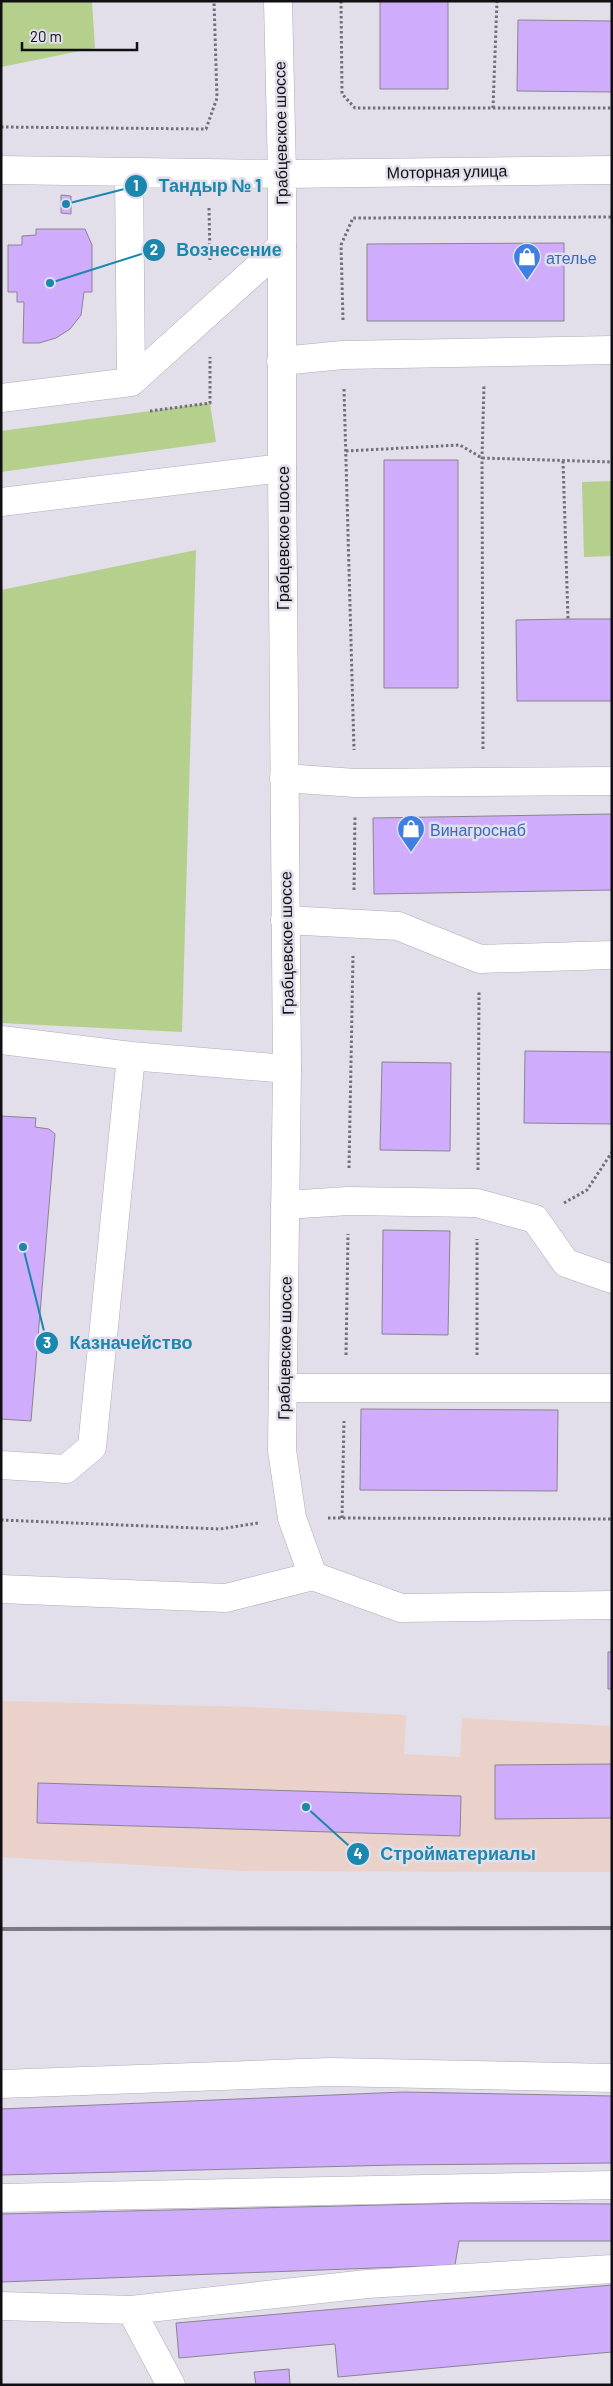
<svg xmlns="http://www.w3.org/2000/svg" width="613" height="2386" viewBox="0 0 613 2386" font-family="Barlow,sans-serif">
	<rect width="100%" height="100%" fill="#e2dfeb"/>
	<path fill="#ead1c9" d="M1,1701L250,1707L406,1715L404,1754L460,1757L462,1718L612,1726V1872L244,1871L1,1857Z"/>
	<path fill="#b5cf8d" d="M1,1H92L95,48L1,67Z
		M210,403L216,442L1,472V431Z
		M612,481V556L584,557L582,482Z
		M196,550L182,1032L1,1023V590Z"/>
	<path fill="#d0acfc" stroke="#89848f" d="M380,1H448V89H380Z
		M518,20L612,21V92L517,91Z
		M61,195L71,196V214L61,213Z
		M36,229H85L92,245V292H84L81,315L70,329L56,338L39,343H23L24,302H17V292H8V245H22V236L36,235Z
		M564,243V321H367V244Z
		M384,460H458V688H384Z
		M568,619H612V701H517L516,620Z
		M612,814V890L374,894L373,818Z
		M525,1051L612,1052V1124L524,1123Z
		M382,1062L451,1063L450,1151L380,1150Z
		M1,1116L36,1118L35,1127L49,1129L55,1134L31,1421L1,1419Z
		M383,1230L450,1231L448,1335L382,1334Z
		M361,1409L558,1410L557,1491L360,1490Z
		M608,1652H612V1689H608Z
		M612,1764V1818L495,1819V1765Z
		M38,1783L461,1796L460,1836L37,1823Z
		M403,2092L612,2096V2163L395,2165L1,2175V2109Z
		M467,2203L612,2204V2241H459L455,2265L1,2282V2214Z
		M612,2285V2352L338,2377L335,2344L179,2358L176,2323Z
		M289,2369L290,2385H256L254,2372Z"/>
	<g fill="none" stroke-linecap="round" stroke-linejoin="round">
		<defs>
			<path id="minor" d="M1,170L282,174
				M129,172L131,382
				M281,361L343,355L612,350
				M1,398L131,382L282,246
				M1,502L282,468
				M284,778L355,783L612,781
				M285,920L398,926L480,959L612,955
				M1,1040L131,1056L287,1069
				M285,1205L348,1201L477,1203L535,1219L566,1263L612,1279
				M283,1388H612
				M1,1465L66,1469L92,1447L131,1056
				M1,1589L226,1598L313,1576
				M1,2084L330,2072L612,2078
				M1,2198L612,2185
				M1,2306L131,2310
				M171,2385L131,2310L367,2284L612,2269"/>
			<path id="major" d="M278,1L282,174V468L287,1069L282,1450L292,1518L313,1576L401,1608L612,1605
				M282,174L612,170"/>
		</defs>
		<use href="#minor" stroke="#aeabb7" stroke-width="29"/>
		<use href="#major" stroke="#aeabb7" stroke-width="29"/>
		<path stroke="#716f76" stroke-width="3" stroke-dasharray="2.5 2.5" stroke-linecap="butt" d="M341,1L342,94L355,108H612
			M493,108L497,1
			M1,127L206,129L217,98L214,1
			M209,208L210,260
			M343,320L341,245L353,218L612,217
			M344,389L354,750
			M150,411L210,403V357
			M346,451L460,445L482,458L612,462
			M563,461L568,619
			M483,749L482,458L484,385
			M354,890L355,816
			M349,1168L353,956
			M478,1170L479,992
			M564,1203L587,1190L612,1152
			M346,1355L348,1234
			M477,1355V1239
			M328,1518L612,1519
			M342,1518L344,1421
			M1,1520L220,1529L258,1523"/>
		<use href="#minor" stroke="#fff" stroke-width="28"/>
		<use href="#major" stroke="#fff" stroke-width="28"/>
		<path stroke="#7b7981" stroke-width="4" d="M1,1929L612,1928"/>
	</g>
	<defs>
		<symbol id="shop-pin" viewBox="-11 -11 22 30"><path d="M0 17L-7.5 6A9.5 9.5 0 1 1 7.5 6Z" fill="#3f7fe0" stroke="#e2dfeb"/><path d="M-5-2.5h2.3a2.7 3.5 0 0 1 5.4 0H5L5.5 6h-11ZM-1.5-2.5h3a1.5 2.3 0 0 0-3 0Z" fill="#fff"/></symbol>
	</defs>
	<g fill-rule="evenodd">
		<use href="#shop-pin" x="511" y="241" width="32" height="43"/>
		<use href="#shop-pin" x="395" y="813" width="32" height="43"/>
	</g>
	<g text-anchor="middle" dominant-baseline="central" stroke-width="5" stroke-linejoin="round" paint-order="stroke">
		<g font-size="16" fill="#100f13" stroke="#e2dfeb">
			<text transform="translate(280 133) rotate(-91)">Грабцевское шоссе</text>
			<text transform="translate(447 171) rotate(-1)">Моторная улица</text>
			<text transform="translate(282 538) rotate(-90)">Грабцевское шоссе</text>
			<text transform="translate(286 943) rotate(-91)">Грабцевское шоссе</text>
			<text transform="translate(284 1348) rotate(-89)">Грабцевское шоссе</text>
		</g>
		<g font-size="16" fill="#366cbe" stroke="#e2dfeb" text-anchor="start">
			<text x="546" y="257">ателье</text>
			<text x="430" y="829">Винагроснаб</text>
		</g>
	</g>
	<path fill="none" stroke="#1b87ae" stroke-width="2" d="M66 204L136 186M50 283L154 250M23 1247L47 1343M306 1807L358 1854"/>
	<g fill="#1b87ae" stroke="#e2dfeb" stroke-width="2">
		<circle cx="66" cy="204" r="5"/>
		<circle cx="50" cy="283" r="5"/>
		<circle cx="23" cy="1247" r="5"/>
		<circle cx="306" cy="1807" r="5"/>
		<circle cx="136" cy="186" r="12"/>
		<circle cx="154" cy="250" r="12"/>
		<circle cx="47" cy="1343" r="12"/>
		<circle cx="358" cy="1854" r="12"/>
	</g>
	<g font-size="15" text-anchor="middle" font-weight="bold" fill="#fff">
		<text x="136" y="191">1</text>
		<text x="154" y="255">2</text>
		<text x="47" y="1348">3</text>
		<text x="358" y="1859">4</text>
	</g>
	<g font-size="18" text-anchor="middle" font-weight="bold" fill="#1b87ae" stroke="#e2dfeb" stroke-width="5" stroke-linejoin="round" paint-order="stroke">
		<text x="210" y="192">Тандыр № 1</text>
		<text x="229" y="256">Вознесение</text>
		<text x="131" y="1349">Казначейство</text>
		<text x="458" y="1860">Стройматериалы</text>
	</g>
	<rect width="613" height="2386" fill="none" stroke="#100f13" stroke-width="5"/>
	<path d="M22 42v8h115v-8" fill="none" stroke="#100f13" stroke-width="2.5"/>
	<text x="30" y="42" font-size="15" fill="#100f13" stroke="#e2dfeb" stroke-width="4" paint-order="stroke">20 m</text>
</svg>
